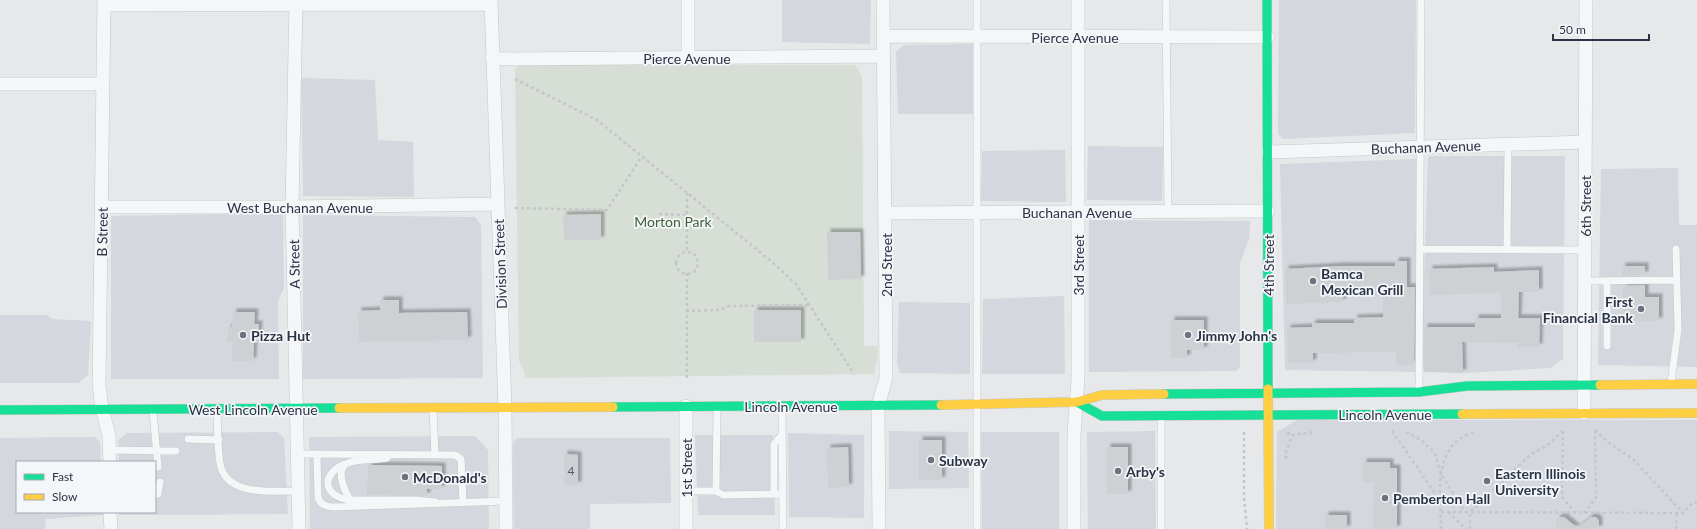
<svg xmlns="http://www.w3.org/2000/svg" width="1697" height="529" viewBox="0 0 1697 529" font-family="Lato,sans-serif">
	<defs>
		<filter id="shadow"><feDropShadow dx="3.5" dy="-3.5" stdDeviation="1" flood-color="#0004"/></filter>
	</defs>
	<rect width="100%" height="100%" fill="#e6e8ea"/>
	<path fill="#d4d7dd" d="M782,0H871L870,44L782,42Z
		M1279,0H1416L1415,133L1283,139L1278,134Z
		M974,44V114H898L896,52L904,45Z
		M301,78L375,80L378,140L413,142L414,197L303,196Z
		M1088,146L1163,147L1162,201L1087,200Z
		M1065,150L1066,202L981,201L982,151Z
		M1428,156H1565L1563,359L1550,368L1463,373L1421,370Z
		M1416,159L1421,327L1420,372L1285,370L1280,164Z
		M1678,168L1679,225H1697V367L1598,365L1601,169Z
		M283,213L284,288L278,301L279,379H111V216Z
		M303,215L475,217L481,225L483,378L303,379Z
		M1089,220L1250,221L1249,239L1240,263V367L1236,371L1089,372Z
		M1064,296L1065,374H982L983,299Z
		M899,302L970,303V374L900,373L897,363Z
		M0,315H47L52,319L91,321L88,375L78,383H0Z
		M1297,420H1697V529H1276L1277,432Z
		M889,431L968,432L969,488L889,489Z
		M1155,431L1156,529H1088L1087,432Z
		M278,432L284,438L288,514L119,515V512H155V462H119L118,440L127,433Z
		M981,432H1059V529H982Z
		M788,433L864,435V518L789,517Z
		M695,435H773L775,515H698Z
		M475,436L488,450L489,529H310L309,437Z
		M95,437L100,442L101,462H17V512H102L103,515L46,519L45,529H0V438Z
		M516,438H670L671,503L590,504V529H514L513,446Z"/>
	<path fill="#d6ded6" d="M519,65H855L862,76L864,346H876L878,347L877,360L874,374L525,378L524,372L519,361L515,69Z"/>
	<path fill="#ced0d3" filter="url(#shadow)" d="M601,214V240H564L563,215Z
		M827,232H860L861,279L828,280Z
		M1395,261H1407V287H1415L1414,365H1396V352L1313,353V363H1288L1287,328L1312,327V323H1354V318L1383,317V296H1368V287H1342L1343,302L1286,304L1285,269L1341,266H1395Z
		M1622,266H1645V275L1622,276Z
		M1494,267V272L1539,270V292H1519L1518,318H1540L1539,347H1518V343L1462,342L1463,373L1424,372V327H1475V318H1501V293L1430,295L1429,269Z
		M1645,285V297H1659V321H1623V286Z
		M380,300H399V313L467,312L468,340L359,342L358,311L380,310Z
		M754,310H801V342H754Z
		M233,312H255L254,324H259L258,343H254L253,361H232V342H227L228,327H232Z
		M1171,320H1204V350H1187V358H1171Z
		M919,440H942V480H919Z
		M848,447L849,487L828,488L827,448Z
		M1107,447H1128V494H1107Z
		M564,454L578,455V485H564Z
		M1363,462H1390V468H1397V529H1373L1374,482H1363Z
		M368,465L442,466V489H427V496L367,495Z
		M1325,515H1347V529H1325Z
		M1559,517H1564L1577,528L1591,517H1596L1599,521V529H1558L1556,525V520Z"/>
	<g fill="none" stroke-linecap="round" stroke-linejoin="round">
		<defs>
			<path id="lane" d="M1166,0L1168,211
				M1420,249L1584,250
				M1507,250L1508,144
				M1584,281L1676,280
				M1607,281V346
				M1671,383L1678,329L1676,249
				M1419,390L1421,0
				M782,407L783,529
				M433,410L435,455
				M153,411L158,467
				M217,411C218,428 217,446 220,463C225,497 274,491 298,491
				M1161,418V529
				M188,439L219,440
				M109,450L176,451
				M298,454L455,455L461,459L463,502
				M317,454L318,498C321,505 325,506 333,507L506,501
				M387,458C376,460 356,459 348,463C334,469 345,491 350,500H416L435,502
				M345,464C320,474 323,497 350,500
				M686,491H716L723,495L782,494
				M716,491L717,409
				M774,494V444L782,435
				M155,495L158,494L160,482
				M977,529V0"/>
			<path id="street" d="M104,0L99,385L102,409L109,435L110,462
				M296,0L292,207L299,529
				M491,0L505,408L506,529
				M104,5L491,4
				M883,36L1268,37
				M688,58V0
				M492,59L882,56
				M0,84H103
				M1268,152L1585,142
				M102,207H292L498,204
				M886,213L1268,211
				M686,406V529
				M1584,413L1586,0
				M110,512L111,529
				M879,529L878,406L886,378L883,0
				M1074,529V434L1078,379V0"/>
			<path id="fast" d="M1267,0L1268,389
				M1164,394L1419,392L1467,386L1600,385
				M1077,402L1102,416L1462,414
				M613,407L941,405
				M0,410L339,408"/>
			<path id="slow" d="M1600,385L1697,384
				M1268,389L1269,529
				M941,405L1077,402L1102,395L1164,394
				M339,408L613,407
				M1462,414L1697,413"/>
		</defs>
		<use href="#lane" stroke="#c4c6c8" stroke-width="8"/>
		<use href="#street" stroke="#c4c6c8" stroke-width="14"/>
		<use href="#fast" stroke="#c4c6c8" stroke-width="10"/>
		<use href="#slow" stroke="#c4c6c8" stroke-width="10"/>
		<path stroke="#c5c6ca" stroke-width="2.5" stroke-dasharray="3 3" stroke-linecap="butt" d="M515,79L597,120L771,261L796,284L854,374
			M687,193V252
			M515,208L607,210L642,156
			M659,214L687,215
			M676 263a11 11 0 1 1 22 0a11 11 0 1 1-22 0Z
			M687,273V378
			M686,311L719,310L729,306L810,305
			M1595,430L1610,444L1632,458L1683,513
			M1392,431L1441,502
			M1563,431L1562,497L1575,513
			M1244,432V497L1247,529
			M1406,432L1421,440L1431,449L1435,454L1441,474L1465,512
			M1287,433L1293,435
			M1286,459V452L1293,435L1315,432
			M1441,512L1677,513H1683L1690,505L1697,502
			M1448,512L1466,529
			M1584,513L1596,498L1595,430
			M1441,529C1441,501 1434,463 1456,442C1461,437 1469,434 1475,431
			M1470,529V512L1530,455L1549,444L1564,430
			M1676,529L1677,513"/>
		<use href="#lane" stroke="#f5f6f7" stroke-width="7"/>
		<use href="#street" stroke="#f5f6f7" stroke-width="13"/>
		<use href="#fast" stroke="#16e098" stroke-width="9"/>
		<use href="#slow" stroke="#ffcf43" stroke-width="9"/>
	</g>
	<g fill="#6c737f" stroke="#f4f6f9" stroke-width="1.5">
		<circle cx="1313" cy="281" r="4"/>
		<circle cx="1641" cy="309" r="4"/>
		<circle cx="243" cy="335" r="4"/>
		<circle cx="1188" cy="335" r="4"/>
		<circle cx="931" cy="460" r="4"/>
		<circle cx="1118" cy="471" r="4"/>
		<circle cx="405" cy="477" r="4"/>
		<circle cx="1487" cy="481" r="4"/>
		<circle cx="1385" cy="498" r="4"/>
	</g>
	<g text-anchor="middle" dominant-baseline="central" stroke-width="3.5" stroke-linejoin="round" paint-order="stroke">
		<g font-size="12" fill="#545c69">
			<text x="571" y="470">4</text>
		</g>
		<g font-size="14" fill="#2b3445" stroke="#f4f6f9">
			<text x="1075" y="37">Pierce Avenue</text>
			<text x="687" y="58">Pierce Avenue</text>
			<text transform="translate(1426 147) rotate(-2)">Buchanan Avenue</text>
			<text transform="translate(1585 206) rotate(-90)">6th Street</text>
			<text x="300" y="207">West Buchanan Avenue</text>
			<text x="1077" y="212">Buchanan Avenue</text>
			<text transform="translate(102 232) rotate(-89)">B Street</text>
			<text transform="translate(294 264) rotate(-91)">A Street</text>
			<text transform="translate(500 264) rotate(-92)">Division Street</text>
			<text transform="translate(886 265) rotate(-90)">2nd Street</text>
			<text transform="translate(1078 265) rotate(-90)">3rd Street</text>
			<text transform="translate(1268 265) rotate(-90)">4th Street</text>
			<text x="791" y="406">Lincoln Avenue</text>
			<text x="253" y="409">West Lincoln Avenue</text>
			<text x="1385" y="414">Lincoln Avenue</text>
			<text transform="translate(686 468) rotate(-90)">1st Street</text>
		</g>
		<g font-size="14" fill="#3f6138" stroke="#f4f6f9">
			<text x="673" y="221">Morton Park</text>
		</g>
		<g font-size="14" font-weight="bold" fill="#2b3445" stroke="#f4f6f9" text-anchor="start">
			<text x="1321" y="273">Bamca<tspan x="1321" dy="16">Mexican Grill</tspan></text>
			<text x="1633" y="301" text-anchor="end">First<tspan x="1633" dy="16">Financial Bank</tspan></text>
			<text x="251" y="335">Pizza Hut</text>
			<text x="1196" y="335">Jimmy John's</text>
			<text x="939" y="460">Subway</text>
			<text x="1126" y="471">Arby's</text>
			<text x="1495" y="473">Eastern Illinois<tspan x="1495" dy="16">University</tspan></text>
			<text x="413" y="477">McDonald's</text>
			<text x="1393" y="498">Pemberton Hall</text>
		</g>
	</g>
	<rect x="16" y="461" width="140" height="52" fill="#f4f6f9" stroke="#a4a8b1"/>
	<rect x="24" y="474" width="20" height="6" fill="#16e098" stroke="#a4a8b1"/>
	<text x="52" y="481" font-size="12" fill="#2b3445">Fast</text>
	<rect x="24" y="494" width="20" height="6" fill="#ffcf43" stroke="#a4a8b1"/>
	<text x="52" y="501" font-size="12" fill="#2b3445">Slow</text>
	<path d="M1553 34v6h96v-6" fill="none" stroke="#2b3445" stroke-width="2"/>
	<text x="1559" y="34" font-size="12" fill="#2b3445" stroke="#f4f6f9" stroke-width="3" paint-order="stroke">50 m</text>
</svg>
